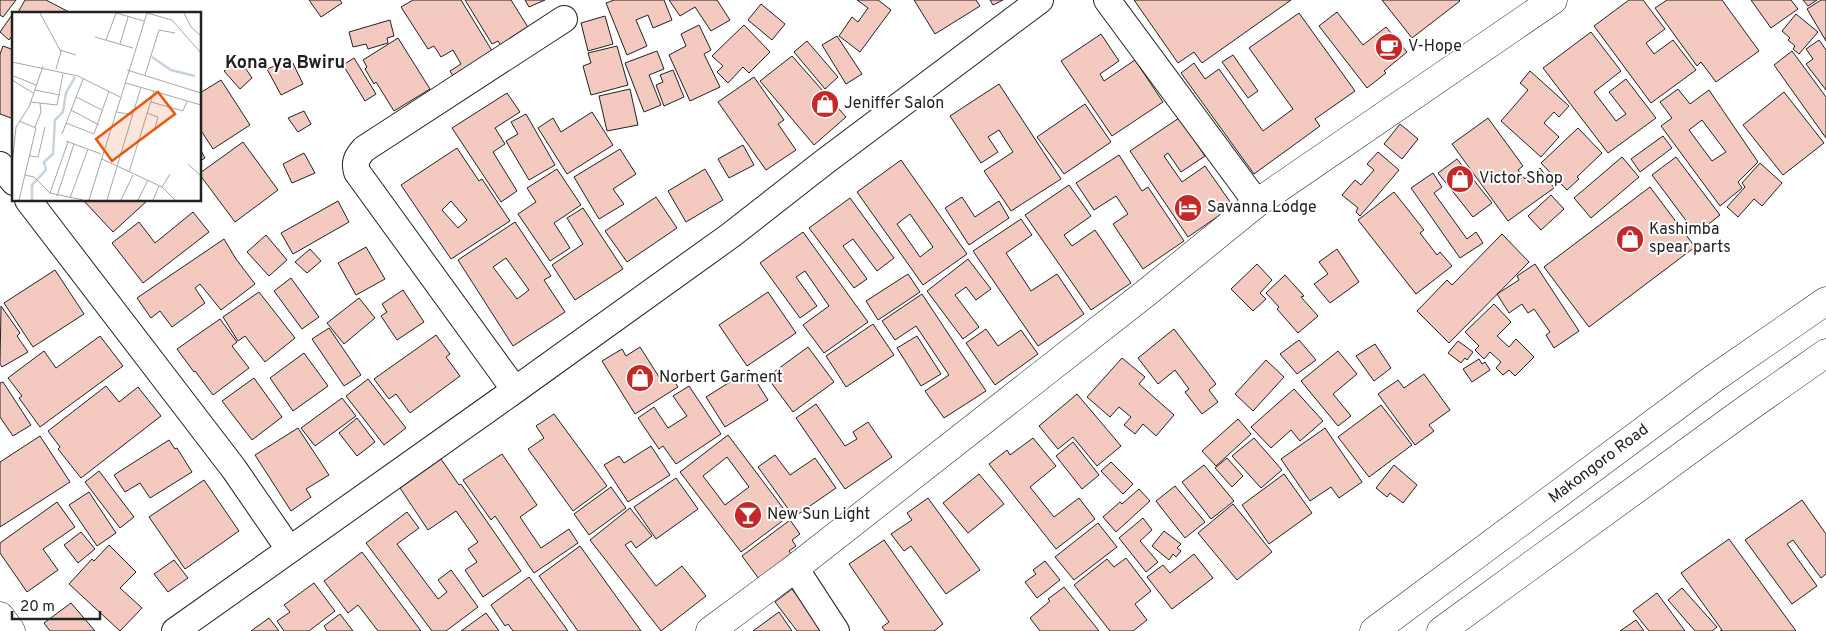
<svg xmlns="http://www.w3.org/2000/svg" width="1826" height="631" viewBox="0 0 1826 631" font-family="Overpass,sans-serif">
	<rect width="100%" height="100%" fill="#fff"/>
	<path fill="#f3c9c0" stroke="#222" fill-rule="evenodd" d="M0,0H16L3,17L0,15Z
		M25,0H46L69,12L68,14H17Z
		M309,0H340L342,3L321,17Z
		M413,0H461L494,54L454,78L450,71L461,64L453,50L441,57L434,46L428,49L401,7Z
		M465,0H511L531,32L503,49L498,41L492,44Z
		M525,0H545L529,7Z
		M614,0H664L672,20L653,28L648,15L636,20L647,46L627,55L606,3Z
		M669,0H717L730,20L711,31L695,7L680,16Z
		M857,0H878L891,10L860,52L839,36L852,17L858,22L868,8Z
		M914,0H976L980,6L935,34Z
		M990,0H1003L993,5Z
		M1134,0H1291L1202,63L1194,52L1178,63Z
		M1382,0H1459L1460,1L1412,38Z
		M1629,0H1643L1665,29L1646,43L1654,54L1673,40L1696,70L1651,103L1594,26Z
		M1667,0H1722L1759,51L1716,82L1701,62L1697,66L1655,8Z
		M1751,0H1791L1798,9L1771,28Z
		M1803,0H1817L1808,6Z
		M1821,0H1826V41L1807,9Z
		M761,4L785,24L772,40L748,20Z
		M1337,12L1363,45L1386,27L1407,52L1384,71L1386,73L1367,88L1319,26Z
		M1299,13L1355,91L1315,119L1320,126L1254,174L1181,73L1194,63L1205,79L1219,69L1263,131L1293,109L1249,48Z
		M1796,14L1818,32L1799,54L1793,49L1795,46L1788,40L1790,38L1782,31Z
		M12,15L14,16V33L9,40L0,32Z
		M605,16L613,44L588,51L581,23Z
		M390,20L394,36L387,38L388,43L368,49L366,44L353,47L349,32Z
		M699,25L711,50L704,54L720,87L690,101L669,55L686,46L681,34Z
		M744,25L770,52L749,73L743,67L728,83L717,72L723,66L712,56Z
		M1591,32L1621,71L1594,92L1616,121L1626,114L1609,92L1626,79L1656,118L1608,153L1543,68Z
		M1101,34L1119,61L1100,74L1104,81L1135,60L1163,102L1112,136L1061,61Z
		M837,36L862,74L846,84L822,45Z
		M398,38L430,89L394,111L376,82L374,84L365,69L367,67L363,60Z
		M1819,40L1826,50V90L1806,64L1813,59L1806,49Z
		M807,41L838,77L825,89L794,52Z
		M3,46L14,50V119L0,114V54Z
		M617,46L628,85L591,95L583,66L591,63L588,53Z
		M657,51L664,69L649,75L661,105L644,112L625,63Z
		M1792,51L1826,97V138L1774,65Z
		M1233,55L1258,91L1248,98L1222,62Z
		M792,56L846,117L814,145L760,81Z
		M354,58L376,94L365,101L343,65Z
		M291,59L303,84L281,95L267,69Z
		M240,60L252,78L240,89L224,71Z
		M673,70L684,97L664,106L656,85L663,82L660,75Z
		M1530,71L1569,106L1559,117L1554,112L1544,123L1559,137L1541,157L1501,121L1528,90L1520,83Z
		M754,77L784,120L778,124L796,150L766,170L718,102Z
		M221,80L250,125L213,149L200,129V93Z
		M999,84L1061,179L1011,211L984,171L1013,152L999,130L988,137L998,152L981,163L950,116Z
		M630,89L638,125L607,131L599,96Z
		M1678,89L1690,104L1709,90L1758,162L1738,182L1742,188L1720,206L1661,126L1672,118L1660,102ZM1702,120L1726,152L1712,161L1689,130Z
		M1784,92L1824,143L1783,175L1743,125Z
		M507,93L520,112L495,128L505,144L493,152L517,191L501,202L452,128Z
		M1085,104L1111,142L1064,174L1037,137Z
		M304,111L311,124L298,132L288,118Z
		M592,112L613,145L567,174L538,128L553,118L561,132Z
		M526,114L555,165L529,180L506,141L518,134L511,122Z
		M1179,118L1205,156L1181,172L1168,153L1164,156L1182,182L1205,166L1233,206L1188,237L1130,151Z
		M1488,118L1523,166L1518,170L1525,179L1540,168L1554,188L1508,221L1452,144Z
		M1400,124L1418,139L1402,159L1384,144Z
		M1578,128L1602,153L1577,177L1579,179L1567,190L1541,163Z
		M1663,136L1672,148L1640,172L1631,159Z
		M243,142L278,190L235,222L200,175V173Z
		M743,145L754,165L729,178L718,159Z
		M457,148L479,181L482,179L510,221L451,259L401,185ZM451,201L467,220L458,228L442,210Z
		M200,149L205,158L200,161Z
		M620,149L636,174L613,189L624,204L599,219L574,177Z
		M1378,152L1399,170L1360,216L1356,212L1358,208L1342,195L1355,180L1361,185L1374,170L1367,164Z
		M304,153L315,173L292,183L283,164Z
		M1119,155L1142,191L1148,187L1184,241L1143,269L1113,224L1128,214L1116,196L1094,210L1076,183Z
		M1622,157L1639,177L1591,218L1574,198Z
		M1676,157L1720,215L1696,234L1652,175Z
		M1457,159L1492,203L1473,217L1438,173Z
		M901,160L967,254L923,285L857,192ZM910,214L933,247L920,257L897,224Z
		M1760,163L1782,183L1762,206L1754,199L1738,217L1727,207L1745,187L1742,183Z
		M557,169L581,205L554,223L570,248L550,261L518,214L536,202L527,188Z
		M705,169L723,200L686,222L668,191Z
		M1433,173L1442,187L1434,193L1467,239L1476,232L1483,243L1460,258L1411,188Z
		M1069,185L1091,216L1064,235L1072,246L1095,230L1131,283L1091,310L1025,215Z
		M1650,187L1695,247L1589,327L1544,267Z
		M1394,192L1424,230L1420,233L1437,255L1440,252L1452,266L1416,294L1358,220Z
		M1551,195L1564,209L1541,230L1528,216Z
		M656,197L677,228L627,262L605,231Z
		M962,197L975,217L999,201L1009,218L969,245L945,208Z
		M850,198L894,258L877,271L853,239L843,246L867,279L854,288L809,228Z
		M83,200H148L113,232Z
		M338,201L349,222L293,254L281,233Z
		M583,208L623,269L575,300L552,265L583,244L567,218Z
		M193,212L209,232L143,283L112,243L139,222L155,243Z
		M1021,219L1032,235L1006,253L1031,291L1057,274L1084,314L1038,346L973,251Z
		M515,222L551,276L544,280L565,312L513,346L458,260ZM506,258L529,290L517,299L493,267Z
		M803,232L868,322L824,353L803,325L829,306L805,271L796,277L817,306L800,318L760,263Z
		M1502,234L1529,262L1449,343L1417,311L1447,280L1452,285Z
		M266,235L287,260L269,276L247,252Z
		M224,239L236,259L255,284L221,310L200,284L195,288L205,303L172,327L160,311L151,318L137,298Z
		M366,247L385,279L356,295L338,263Z
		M310,249L321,261L307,273L295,262Z
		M1337,249L1359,282L1330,303L1314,284L1328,274L1319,262Z
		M968,259L991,289L976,300L966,287L955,295L979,327L963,339L927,291Z
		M1257,264L1272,280L1260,293L1266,299L1253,311L1231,289Z
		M1535,264L1579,331L1554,348L1546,335L1550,332L1534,309L1528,313L1522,304L1509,313L1497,294L1519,280L1517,276Z
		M55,270L84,314L33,347L4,303Z
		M908,274L920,292L878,320L866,301Z
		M1285,275L1304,296L1301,297L1318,316L1298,333L1277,309L1279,307L1266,293Z
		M291,278L319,317L302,329L274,291Z
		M403,290L424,322L397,340L381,316L387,312L382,304Z
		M259,292L295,338L265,362L245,336L238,341L223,317Z
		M768,292L796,333L747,366L719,325Z
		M922,294L986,391L944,418L925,391L949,375L916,326L895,340L882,321Z
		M359,298L375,318L344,344L327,323Z
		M1494,304L1511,322L1497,336L1509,347L1516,339L1534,357L1515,376L1509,370L1503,375L1496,368L1501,362L1490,352L1484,359L1475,350L1479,346L1465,332Z
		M1,306L20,333L17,336L28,352L2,367L0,364Z
		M220,319L237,342L232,346L249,368L213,395L195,371L194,372L177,349Z
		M873,324L894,355L846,387L826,356Z
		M329,328L361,375L344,386L312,339Z
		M986,329L998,346L1021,330L1038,354L995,385L966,343Z
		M1174,329L1216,384L1209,390L1218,402L1202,414L1185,392L1189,389L1175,370L1158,384L1138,358Z
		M436,335L450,354L446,357L460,376L410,413L396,394L389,399L374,379Z
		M100,336L123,366L40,427L19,398L22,396L8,378L44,351L56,368Z
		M917,336L941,374L921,386L897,348Z
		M1299,340L1316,360L1297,374L1280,354Z
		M1458,341L1473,352L1467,360L1465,358L1461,363L1448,353Z
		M1375,344L1391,368L1374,381L1356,356Z
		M640,347L661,380L670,375L678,387L635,414L602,361L622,349L626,356Z
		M808,347L834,382L793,412L767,377Z
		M1338,351L1357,374L1333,394L1351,416L1338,426L1301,381Z
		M304,353L328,386L293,411L270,378Z
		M1122,358L1145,377L1139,384L1174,415L1156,436L1143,424L1135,434L1124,425L1131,417L1119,407L1110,417L1087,397Z
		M1479,359L1482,364L1485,362L1490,370L1472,382L1463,369Z
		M1266,360L1284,377L1253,411L1235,394Z
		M749,370L768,400L725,427L706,397Z
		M1424,374L1450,410L1429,425L1434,431L1415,445L1378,394L1398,380L1404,388Z
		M254,378L282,417L252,440L222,401Z
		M368,379L406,428L384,445L346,396Z
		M3,382L31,425L13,436L0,417V383Z
		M106,386L119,402L138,387L161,416L81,478L58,449L60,447L48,431Z
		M689,386L721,434L676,464L663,446L659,449L638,418L654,407L668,428L687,416L673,396Z
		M1294,389L1323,421L1300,441L1291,430L1271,448L1251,427Z
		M1077,394L1121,446L1097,466L1073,437L1058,449L1039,426Z
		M342,398L356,416L315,446L301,428Z
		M816,404L845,446L857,439L853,432L868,422L892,457L845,489L796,418Z
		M1381,405L1412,445L1369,477L1338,437Z
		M554,414L607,486L573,511L528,449L544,438L536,426Z
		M357,418L375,442L357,456L339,433Z
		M1238,419L1251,434L1216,466L1202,451Z
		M298,428L329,475L306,489L311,497L291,511L255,455Z
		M1325,428L1362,482L1339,498L1331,487L1310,501L1281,459Z
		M728,435L789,516L741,552L680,472ZM727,457L749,487L725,505L703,476Z
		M40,436L70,482L0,527V462Z
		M1033,438L1056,466L1030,487L1054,517L1079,498L1095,519L1056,549L989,464L1007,450L1010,455Z
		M1254,438L1282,470L1261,488L1232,456Z
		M169,440L175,449L177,448L192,472L150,498L140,483L125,492L114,475Z
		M1073,442L1099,475L1082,489L1056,456Z
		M651,446L670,475L628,502L604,465L619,456L624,463Z
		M502,454L537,505L520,517L541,548L569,529L578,543L534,573L495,516L491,520L463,480Z
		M775,455L790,475L815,458L836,488L794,517L758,467Z
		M1227,458L1243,476L1232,487L1215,468Z
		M441,459L459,485L461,484L521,571L483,597L465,570L477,562L468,549L478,542L456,511L428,530L400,488Z
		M1111,462L1133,484L1123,494L1101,471Z
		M1204,465L1234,501L1211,519L1182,482Z
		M1394,465L1417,485L1403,503L1390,493L1387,497L1376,488Z
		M99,471L134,517L120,528L85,482Z
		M979,474L1004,504L968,533L943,503Z
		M1284,474L1312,513L1269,544L1242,505Z
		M676,478L698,509L656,539L634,507Z
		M204,480L239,531L185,569L149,517Z
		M1175,486L1205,522L1185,538L1156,501Z
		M611,487L626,508L589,535L574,514Z
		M1139,489L1150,501L1116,532L1103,517L1120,502L1122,504Z
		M89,492L116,533L97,546L69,505Z
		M928,498L980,570L946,594L911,546L904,551L891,534L912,520L907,513Z
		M1802,500L1826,534V574L1821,578L1793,540L1787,544L1817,586L1792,604L1745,540Z
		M57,502L75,527L43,549L58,570L27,592L0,553V543Z
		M1233,504L1272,552L1237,580L1198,533Z
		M630,508L652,536L636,548L631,541L625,545L656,586L682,566L706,596L661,631L590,540Z
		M407,512L419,528L397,544L438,599L447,592L438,580L451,570L478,607L446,631H432L366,543Z
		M1143,518L1152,530L1140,541L1158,562L1146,572L1119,538Z
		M790,520L800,534L792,540L796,546L789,551L792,555L759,579L742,556Z
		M1098,523L1117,547L1074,580L1055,557Z
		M1164,531L1181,544L1177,548L1181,551L1176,557L1173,554L1169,560L1152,546Z
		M81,532L95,549L78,563L64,545Z
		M1729,539L1796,631H1720L1722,630L1681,573Z
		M884,540L943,624L934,631H885L882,627L889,622L849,564Z
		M109,545L136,572L120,588L142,608L120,631L69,584L92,559L94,561Z
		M580,546L641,631H578L539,576Z
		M362,552L421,631H378L358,605L348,613L324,581Z
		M1194,554L1213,578L1172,609L1147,577L1163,565L1170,573Z
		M1126,558L1151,591L1135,604L1147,620L1133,631H1110L1074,585L1107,559L1114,567Z
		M174,560L188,578L168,592L154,574Z
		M1045,561L1060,580L1037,598L1025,582L1036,574L1033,570Z
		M529,577L568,631H513L508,624L505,626L491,605Z
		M314,583L335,611L309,631H284L277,621L290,612L284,605Z
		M1064,587L1099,631H1040L1030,618L1050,601L1048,599Z
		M1682,588L1717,627L1712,631H1695L1668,600Z
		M792,589L808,610L825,631H797L775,602Z
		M1657,593L1685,631H1649L1633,611Z
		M71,603L95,631H50L44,623Z
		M779,612L792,631H753Z
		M486,613L499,631H461Z
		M340,614L353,631H327L324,626Z
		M269,618L279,631H251Z
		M1636,620L1644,631H1620Z"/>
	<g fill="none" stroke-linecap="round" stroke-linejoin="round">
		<defs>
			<path id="minor" d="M1107,0L1257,203
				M0,165L14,182
				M28,200L234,469L289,549
				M515,390L357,172C354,162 357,157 364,149L564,19
				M795,568L836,631
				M175,631L515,390L731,235L823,163L1040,0"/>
			<path id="tertiary" d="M0,616L11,631
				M710,631L795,568L1146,293L1257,203L1553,0"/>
			<path id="primary" d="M1374,631L1713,379L1826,301
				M1441,631L1738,415L1826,353"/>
		</defs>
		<use href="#minor" stroke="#222" stroke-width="28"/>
		<use href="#tertiary" stroke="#222" stroke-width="29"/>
		<use href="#primary" stroke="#222" stroke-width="29"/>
		<use href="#minor" stroke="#fff" stroke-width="26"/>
		<use href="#tertiary" stroke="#fff" stroke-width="28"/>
		<use href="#primary" stroke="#fff" stroke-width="28"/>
	</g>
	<defs>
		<symbol id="cafe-disc" viewBox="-11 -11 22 22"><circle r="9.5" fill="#c62828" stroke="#fff"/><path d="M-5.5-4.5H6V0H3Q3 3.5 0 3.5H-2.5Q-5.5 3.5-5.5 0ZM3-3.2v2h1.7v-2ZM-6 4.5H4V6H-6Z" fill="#fff"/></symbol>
		<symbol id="shop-disc" viewBox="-11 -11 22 22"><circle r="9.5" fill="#c62828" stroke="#fff"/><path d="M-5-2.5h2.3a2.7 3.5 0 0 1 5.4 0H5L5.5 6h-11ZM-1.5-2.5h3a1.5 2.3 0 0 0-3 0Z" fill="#fff"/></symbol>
		<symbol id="hotel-disc" viewBox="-11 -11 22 22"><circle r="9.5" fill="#c62828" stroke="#fff"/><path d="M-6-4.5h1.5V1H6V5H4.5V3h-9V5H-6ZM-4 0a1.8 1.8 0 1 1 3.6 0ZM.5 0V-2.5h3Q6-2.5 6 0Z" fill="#fff"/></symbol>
		<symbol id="bar-disc" viewBox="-11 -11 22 22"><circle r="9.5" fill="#c62828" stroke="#fff"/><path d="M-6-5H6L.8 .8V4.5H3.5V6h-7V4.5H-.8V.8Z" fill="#fff"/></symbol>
	</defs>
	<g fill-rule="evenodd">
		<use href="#cafe-disc" x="1373" y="31" width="32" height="32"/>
		<use href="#shop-disc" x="809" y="88" width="32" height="32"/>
		<use href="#shop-disc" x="1444" y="163" width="32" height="32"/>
		<use href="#hotel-disc" x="1172" y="192" width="32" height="32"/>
		<use href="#shop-disc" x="1614" y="223" width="32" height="32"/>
		<use href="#shop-disc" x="624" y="362" width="32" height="32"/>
		<use href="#bar-disc" x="732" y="499" width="32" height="32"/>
	</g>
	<g text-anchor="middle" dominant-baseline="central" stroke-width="4" stroke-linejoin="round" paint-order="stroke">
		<g font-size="16" fill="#222" stroke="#fff" text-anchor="start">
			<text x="1408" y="47">V-Hope</text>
			<text x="844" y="104">Jeniffer Salon</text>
			<text x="1479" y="179">Victor Shop</text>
			<text x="1207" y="208">Savanna Lodge</text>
			<text x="1649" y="230">Kashimba<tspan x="1649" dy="18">spear parts</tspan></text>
			<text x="659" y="378">Norbert Garment</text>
			<text x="767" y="515">New Sun Light</text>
		</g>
		<g font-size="16" fill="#222" stroke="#fff">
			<text transform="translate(1599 464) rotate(-37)">Makongoro Road</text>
		</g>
		<g font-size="18" font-weight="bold" fill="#222" stroke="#fff">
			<text x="285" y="63">Kona ya Bwiru</text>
		</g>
	</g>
	<g transform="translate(12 12)">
		<rect width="189" height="189" fill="#fff"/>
		<path fill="none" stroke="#c7d3dd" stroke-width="2.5" d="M140,45L159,58L183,64M20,188V173L34,158L32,150L41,142L43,108L51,100L54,81L63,65"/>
		<path fill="none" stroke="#a7a7a7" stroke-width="1" d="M28,1L49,40L44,57M104,1L132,9M135,1L160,8L189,41M172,1L179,15L189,24M83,25L121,36M94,28L104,1M108,32L116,5M48,38L64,43M0,50L66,64L108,85M115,58L189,81M133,63L147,18L163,21M2,64L24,73M0,68L21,81M114,71L189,93M23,78L48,83M64,85L90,98M19,90L45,93L51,62M139,90L171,99L175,89M59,98L87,113M105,100L121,103M135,101L146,105L143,116M54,111L82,122L97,79M23,115L29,100L28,91M50,122L71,67M54,129L89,142M56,130L38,181L71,188M18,144L26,145L33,115M90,147L150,175L163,188M176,152L189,164M0,153L4,115L17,95L31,54M117,160L142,79M13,163L22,165L38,181M150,175L158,162M45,184L62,132M58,186L76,137M7,188L24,116L7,109M77,188L135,1M95,188L129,75M109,188L121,163M126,188L136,168M141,188L147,174"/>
		<path fill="#e8590c" fill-opacity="0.15" stroke="#e8590c" stroke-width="2.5" d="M146,80L163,102L100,149L84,127Z"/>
		<rect width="189" height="189" fill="none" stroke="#222" stroke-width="2.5"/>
	</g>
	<path d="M12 611v8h88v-8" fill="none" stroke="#222222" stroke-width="2.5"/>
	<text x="20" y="611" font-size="15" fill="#222222" stroke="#ffffff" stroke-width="4" paint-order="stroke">20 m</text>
</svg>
